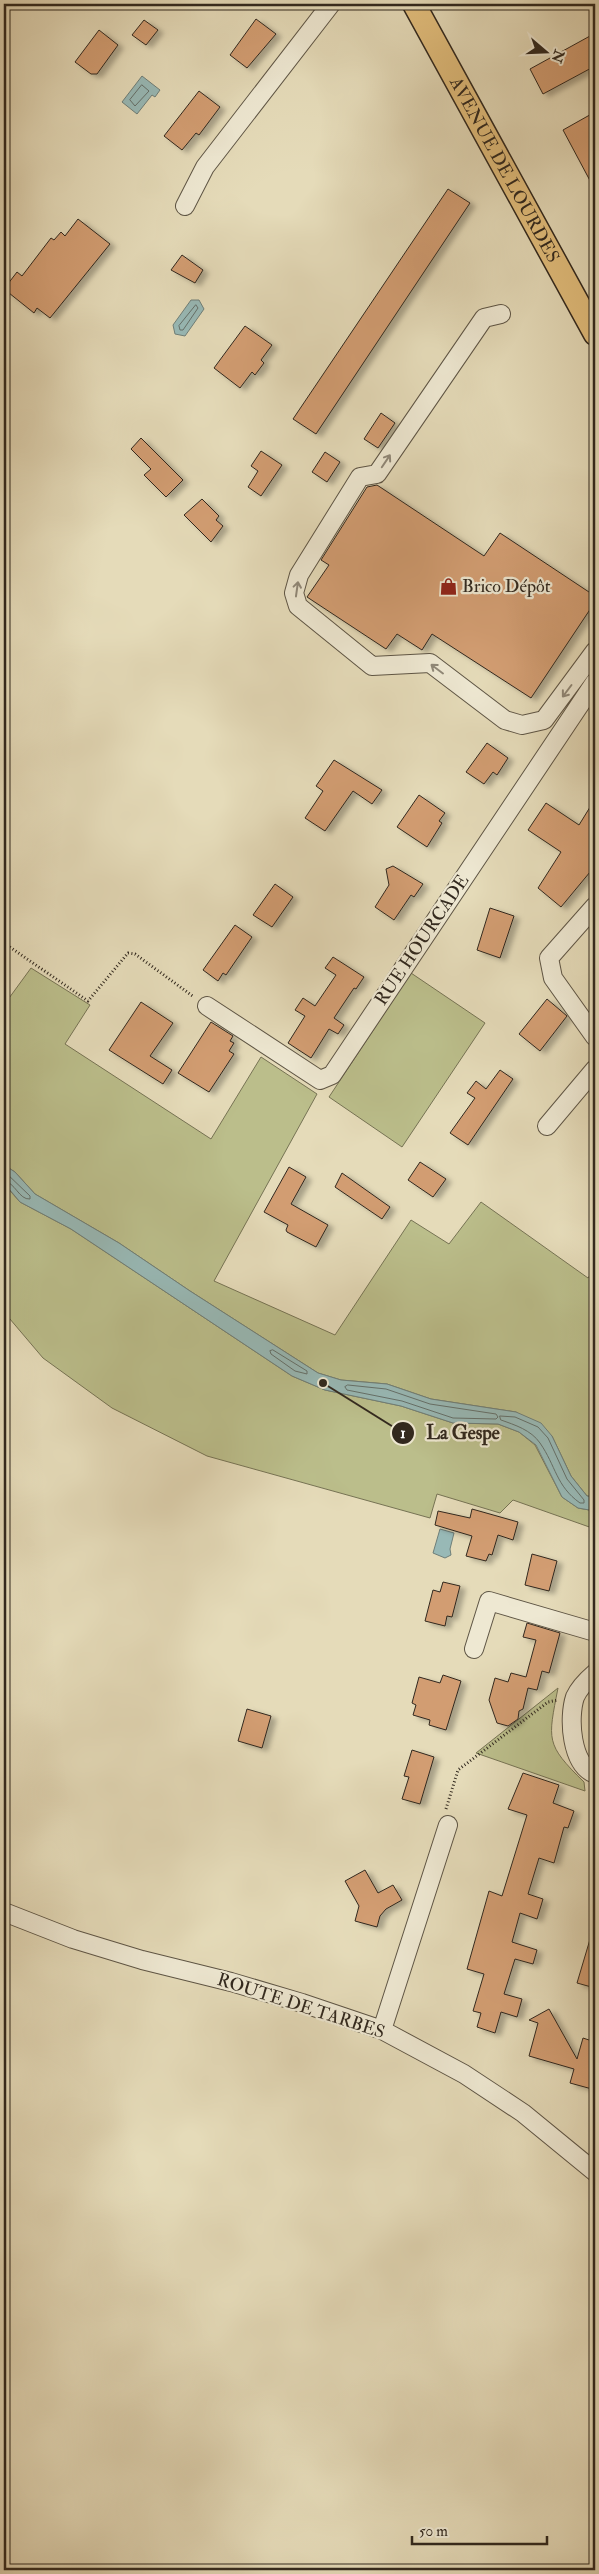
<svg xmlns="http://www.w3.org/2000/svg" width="599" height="2574" viewBox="0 0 599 2574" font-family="'IM FELL Double Pica',serif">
	<defs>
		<filter id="shadow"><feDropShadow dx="5.5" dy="3" stdDeviation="2.5" flood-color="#0004"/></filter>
	</defs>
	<rect width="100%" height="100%" fill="#e5dbb9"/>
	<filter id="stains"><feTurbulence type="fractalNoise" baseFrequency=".004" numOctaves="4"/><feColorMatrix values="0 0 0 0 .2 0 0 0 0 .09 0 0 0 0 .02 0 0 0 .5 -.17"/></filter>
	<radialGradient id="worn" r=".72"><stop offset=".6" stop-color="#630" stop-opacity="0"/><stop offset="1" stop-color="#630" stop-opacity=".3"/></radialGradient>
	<path fill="#bbbe8b" stroke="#767354" d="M31,968L90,1005L65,1044L211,1139L261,1057L317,1094L214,1281L335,1335L411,1220L449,1244L481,1202L588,1278L595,1268V1497L587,1496L571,1476L552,1436L516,1412L431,1399L387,1384L341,1380L318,1373L190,1291L119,1243L35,1194L15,1172L4,1165V1005Z
		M411,973L485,1023L402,1147L329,1097Z
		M4,1184L20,1202L71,1229L292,1376L325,1390L401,1406L453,1423L498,1424L519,1432L535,1445L562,1497L578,1508L595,1511V1529L513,1500L500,1513L437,1494L430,1518L207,1456L112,1408L43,1358L4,1312Z
		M558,1688C548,1740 545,1744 584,1782L585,1791L476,1753Z"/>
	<path fill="#98b9b6" stroke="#6f7f79" d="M142,76L160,90L155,97L152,95L137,114L122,102Z
		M191,300H199L204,309L185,336L175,334L173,325Z
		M4,1165L15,1172L35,1194L119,1243L190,1291L318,1373L341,1380L387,1384L431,1399L516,1412L541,1423L552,1436L571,1476L587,1496L595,1497V1511L578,1508L562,1497L536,1445L519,1432L498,1424L453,1423L401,1406L325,1390L292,1376L71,1229L20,1202L4,1183Z
		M440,1529L454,1533L450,1549L451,1555L445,1558L433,1553Z"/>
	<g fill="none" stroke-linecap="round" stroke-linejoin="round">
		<path stroke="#64706a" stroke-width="1" d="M142,85L149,91L135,106L130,100Z
			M196,305L198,308L183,330H180L179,326Z
			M4,1171L30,1196V1199C19,1200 15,1182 4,1181
			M273,1350L307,1371V1374L295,1371L271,1354L270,1351Z
			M348,1385L386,1389L430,1404L496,1414L498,1417L496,1419L453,1418L402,1401L347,1390L345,1387Z
			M500,1416L515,1417L538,1427L548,1438L567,1479L584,1500V1503H580C556,1486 556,1466 540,1443C531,1430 515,1425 501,1420Z"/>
	</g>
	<path fill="#d29d72" stroke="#31281e" filter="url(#shadow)" d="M256,19L276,34L247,68L230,55Z
		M144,20L158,30L146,45L132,35Z
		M99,30L118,45L97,74H91L75,62Z
		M590,36L595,47V66L543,94L530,69Z
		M199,91L220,107L199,135L196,133L182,150L164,136Z
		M595,112V190L563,130Z
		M448,189L470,203L316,434L293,419Z
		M78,219L110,244L50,318L37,308L34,313L4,289L17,272L22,276L51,238L54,240L61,232L65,236Z
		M182,255L203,270L195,283L171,270Z
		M245,326L272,345L261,360L264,363L255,375L252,372L240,388L214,368Z
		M381,413L395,423L378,448L364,439Z
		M141,438L183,480L166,497L144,475L151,469L131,449Z
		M261,451L282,465L261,496L248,487L258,471L251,466Z
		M325,452L340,462L327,482L312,472Z
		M377,485L484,556L500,533L595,596V602L531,698L432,634L422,650L397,634L386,649L307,597L329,565L321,560L367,487Z
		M202,499L219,516L216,520L223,526L211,542L184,515Z
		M487,743L508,758L497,775L493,772L484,784L466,772Z
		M334,760L382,790L372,804L353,791L325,831L305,818L323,791L316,786Z
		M419,795L445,813L439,821L442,823L427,847L397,827Z
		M595,799V866L561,907L538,888L561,852L528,830L546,803L579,825Z
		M393,866L423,884L414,897L411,895L394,920L375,907L389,885L386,869Z
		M275,884L293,897L272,927L253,915Z
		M490,908L514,916L500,958L477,950Z
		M235,925L252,937L226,975L223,973L218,981L203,970Z
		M333,957L364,977L356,989L354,988L334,1018L344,1025L338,1034L329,1029L311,1058L288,1043L305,1016L295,1010L303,998L315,1006L336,975L325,968Z
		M547,999L567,1016L540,1051L519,1034Z
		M141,1002L173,1023L150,1056L172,1070L163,1084L109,1050Z
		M211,1022L233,1036L230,1041L234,1043L229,1051L234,1054L209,1092L178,1073Z
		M500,1070L513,1079L468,1145L450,1133L475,1098L467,1093L476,1081L486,1089Z
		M420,1162L446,1179L433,1197L408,1180Z
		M289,1167L306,1177L291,1204L328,1225L316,1247L287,1232L286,1230L288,1225L264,1212Z
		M342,1173L390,1207L382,1219L335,1187Z
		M472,1509L518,1522L513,1540L498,1535L492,1555L489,1554L486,1561L466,1556L472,1536L435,1525L438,1511L470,1518Z
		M532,1554L557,1561L549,1591L525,1585Z
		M443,1582L460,1586L452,1617L447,1616L445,1626L425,1621L433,1590L440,1592Z
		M527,1623L560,1633L549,1673L542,1671L537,1690L528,1688L523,1709L519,1711L518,1719L508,1726L497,1723L489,1700L495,1678L508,1682L511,1673L526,1677L536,1640L523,1637Z
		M443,1675L461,1681L446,1730L429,1725L430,1720L413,1715L416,1705L412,1703L419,1677L440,1683Z
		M247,1709L271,1716L262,1748L238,1741Z
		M412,1750L434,1757L420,1804L402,1799L409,1777L404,1776Z
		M523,1773L559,1785L553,1803L574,1811L568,1828L564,1827L554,1863L539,1858L528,1894L543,1899L537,1919L520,1913L512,1942L537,1950L533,1964L515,1959L504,1994L522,1999L517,2017L501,2012L495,2033L477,2027L481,2013L473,2011L484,1974L467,1969L489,1891L502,1896L527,1815L508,1809Z
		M365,1870L378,1893L393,1885L402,1900L386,1909L380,1916L377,1927L355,1921L359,1906L345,1881Z
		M591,1936H595V1988L577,1983Z
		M549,2009L577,2059L583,2038L595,2042V2079L592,2089L570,2083L574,2069L529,2056L538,2023L529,2020Z"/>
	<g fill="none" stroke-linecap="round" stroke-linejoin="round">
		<defs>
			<path id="minor" d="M185,206L205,167L331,4
				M501,314L484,318L377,474L360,477L299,575L294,593L298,606L372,666L430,663L505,720L522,725L544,720L595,651
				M595,906L549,958L553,978L595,1037
				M207,1006L320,1080L332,1075L595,682
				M547,1126L595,1069
				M474,1649L489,1601L595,1632
				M595,1673C588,1679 579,1688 575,1697C568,1718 571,1765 595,1774
				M4,1912L73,1939L142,1960L231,1982L302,2003L382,2030L464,2074L523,2113L595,2172
				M382,2030L448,1825"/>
			<g id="major">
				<path id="s1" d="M414,4L595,334"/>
			</g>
		</defs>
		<use href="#minor" stroke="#5e5545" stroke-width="20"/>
		<use href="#major" stroke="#31281e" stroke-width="25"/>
		<path stroke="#31281e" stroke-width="3" stroke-dasharray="1 2.5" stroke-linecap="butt" d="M4,943L88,1001L128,953L135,954L194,997
			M446,1809L458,1770L548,1702L558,1700"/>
		<use href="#minor" stroke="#eee8d2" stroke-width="18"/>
		<use href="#major" stroke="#e2be7c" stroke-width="22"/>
	</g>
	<defs><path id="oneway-shaft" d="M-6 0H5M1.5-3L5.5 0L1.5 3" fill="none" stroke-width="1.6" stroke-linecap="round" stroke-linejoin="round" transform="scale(1.25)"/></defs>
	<g stroke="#908878">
		<use href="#oneway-shaft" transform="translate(386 461) rotate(-56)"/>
		<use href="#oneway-shaft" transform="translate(297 589) rotate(-82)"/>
		<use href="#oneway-shaft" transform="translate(437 669) rotate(-143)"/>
		<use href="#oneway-shaft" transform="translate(567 691) rotate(127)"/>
	</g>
	<defs>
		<symbol id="shop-bare" viewBox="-9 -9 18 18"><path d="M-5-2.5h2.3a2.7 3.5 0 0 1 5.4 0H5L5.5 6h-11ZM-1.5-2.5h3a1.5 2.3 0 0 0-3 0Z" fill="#8f2418" stroke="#eee8d2" stroke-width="2.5" paint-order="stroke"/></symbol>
	</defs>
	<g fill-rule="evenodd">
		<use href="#shop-bare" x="436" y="574" width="25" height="25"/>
	</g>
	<g text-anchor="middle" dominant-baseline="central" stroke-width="4.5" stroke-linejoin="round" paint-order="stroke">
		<g font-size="18" fill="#31281e" stroke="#eee8d2">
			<text stroke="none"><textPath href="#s1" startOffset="189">AVENUE DE LOURDES</textPath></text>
			<text transform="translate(422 940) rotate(-56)">RUE HOURCADE</text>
			<text transform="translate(301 2006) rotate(18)">ROUTE DE TARBES</text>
		</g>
		<g font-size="18" fill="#31281e" stroke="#eee8d2" text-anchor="start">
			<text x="462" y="586">Brico Dépôt</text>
		</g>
	</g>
	<path fill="none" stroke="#31281e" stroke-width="2" d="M323 1383L403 1433"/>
	<g fill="#31281e" stroke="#eee8d2" stroke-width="2">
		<circle cx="323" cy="1383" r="5"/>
		<circle cx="403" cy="1433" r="12"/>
	</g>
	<g font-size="15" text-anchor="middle" font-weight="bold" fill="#fff">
		<text x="403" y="1438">1</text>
	</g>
	<g font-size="19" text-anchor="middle" font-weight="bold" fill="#31281e" stroke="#eee8d2" stroke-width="4.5" stroke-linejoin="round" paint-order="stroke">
		<text x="463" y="1439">La Gespe</text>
	</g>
	<rect width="599" height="2574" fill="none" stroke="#e5dbb9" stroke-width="20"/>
	<rect x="5" y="5" width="589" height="2564" fill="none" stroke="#31281e" stroke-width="2.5"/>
	<rect x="10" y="10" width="579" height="2554" fill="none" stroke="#31281e"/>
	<g transform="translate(546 52) rotate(109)" stroke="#eee8d2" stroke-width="4" paint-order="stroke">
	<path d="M0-4L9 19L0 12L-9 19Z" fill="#31281e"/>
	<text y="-8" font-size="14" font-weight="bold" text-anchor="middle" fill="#31281e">N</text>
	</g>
	<path d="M412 2536v8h135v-8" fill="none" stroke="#31281e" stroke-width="2.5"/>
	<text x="419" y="2536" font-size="15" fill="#31281e" stroke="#eee8d2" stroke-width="4" paint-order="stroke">50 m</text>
	<rect width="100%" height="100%" filter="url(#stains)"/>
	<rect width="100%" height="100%" fill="url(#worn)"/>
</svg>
